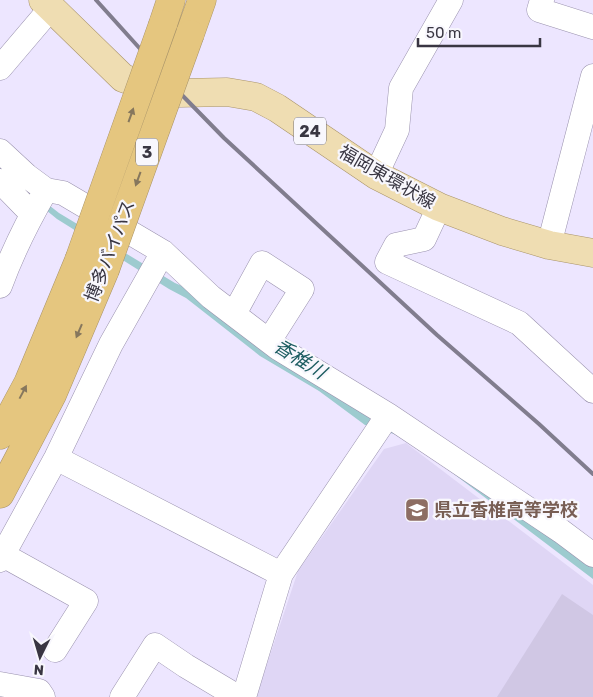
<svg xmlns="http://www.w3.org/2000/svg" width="593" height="697" viewBox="0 0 593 697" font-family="Rubik,'Noto Sans JP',sans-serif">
	<rect width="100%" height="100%" fill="#ede6ff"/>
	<path fill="#dfd6f5" d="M406,443L593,585V697H256L298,571L384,449Z"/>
	<path fill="#d0c7e4" d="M562,594L593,615V697H497Z"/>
	<path fill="#9dcbcf" d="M0,160L22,184L59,213L175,283L194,291L323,383L593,562V579L430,456L394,434L365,425L319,391L260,356L186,298L169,289L57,219L20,189L0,169Z"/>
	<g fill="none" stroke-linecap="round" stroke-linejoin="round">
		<defs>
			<path id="minor" d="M542,0L539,10L593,27
				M0,68L51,8
				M0,151L27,176L46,190
				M376,175L397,130L401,88L451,0
				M0,181L32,214
				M439,207L424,239L396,245L387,262L519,323L593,391
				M549,245L593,76
				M0,286C12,253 28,221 46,190L63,193L163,252L211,297L278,348L388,415L561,531L593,555
				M234,314L262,263L302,289L269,341
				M56,458L281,574
				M3,555L86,601L55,650
				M0,560L56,458L111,344L163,252
				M0,684L39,691L43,697
				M122,697L155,645L186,666L238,697
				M244,697L281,574L388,415"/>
			<path id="major" d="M43,0L123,78L157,90L180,93L227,92L256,97L277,108L376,175L439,207L502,231L549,245L593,253"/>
			<path id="highway" d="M163,24L171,0
				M190,34L202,0
				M0,435L28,383L79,260
				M0,494L52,395L105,270"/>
		</defs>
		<use href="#minor" stroke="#9a92ae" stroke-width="25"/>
		<use href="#major" stroke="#a9946a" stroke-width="29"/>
		<use href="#highway" stroke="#a9946a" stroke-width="29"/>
		<use href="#minor" stroke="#fff" stroke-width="24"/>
		<use href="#major" stroke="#efddb2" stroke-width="28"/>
		<use href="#highway" stroke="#e5c67f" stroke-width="28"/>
		<path stroke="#817d8e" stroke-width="4" d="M96,0L180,93L224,138L437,335L539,424L593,474"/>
		<defs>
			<path id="highway-bridge" d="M79,260L163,24
				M105,270L190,34"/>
		</defs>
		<use href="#highway-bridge" stroke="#a9946a" stroke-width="29" stroke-linecap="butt"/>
		<use href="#highway-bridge" stroke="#e5c67f" stroke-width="28"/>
	</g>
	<defs><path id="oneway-solid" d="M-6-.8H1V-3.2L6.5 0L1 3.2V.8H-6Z" transform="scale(1.25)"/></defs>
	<g fill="#86775d">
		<use href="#oneway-solid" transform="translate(131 115) rotate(-70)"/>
		<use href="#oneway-solid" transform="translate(138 179) rotate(110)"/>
		<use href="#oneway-solid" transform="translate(79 331) rotate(113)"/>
		<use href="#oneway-solid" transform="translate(23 392) rotate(-62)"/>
	</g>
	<defs>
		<symbol id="school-square" viewBox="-11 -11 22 22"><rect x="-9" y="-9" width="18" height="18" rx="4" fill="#8d6e63" stroke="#f8f7fd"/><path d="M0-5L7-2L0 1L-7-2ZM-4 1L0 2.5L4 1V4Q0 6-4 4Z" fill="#fff"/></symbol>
	</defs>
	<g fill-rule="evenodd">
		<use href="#school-square" x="403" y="496" width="28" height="28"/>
	</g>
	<g text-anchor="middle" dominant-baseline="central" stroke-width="4.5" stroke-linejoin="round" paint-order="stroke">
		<g fill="#f8f7fd" stroke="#72707a" stroke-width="1">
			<rect x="294" y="117.5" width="32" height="27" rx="4"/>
			<rect x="136" y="138.5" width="22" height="27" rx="4"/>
		</g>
		<g font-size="16" font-weight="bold" fill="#393642">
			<text x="310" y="131">24</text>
			<text x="147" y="152">3</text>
		</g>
		<g font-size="18" fill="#393642" stroke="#f8f7fd">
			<text transform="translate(387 177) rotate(30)">福岡東環状線</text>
			<text transform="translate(110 251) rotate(-69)">博多バイパス</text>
		</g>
		<g font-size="18" font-weight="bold" fill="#785e54" stroke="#f8f7fd" text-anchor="start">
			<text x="434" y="510">県立香椎高等学校</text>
		</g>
		<g font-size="19" font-style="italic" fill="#1d5d61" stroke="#f8f7fd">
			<text transform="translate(300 359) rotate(32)">香椎川</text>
		</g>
	</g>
	<g transform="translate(40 657) rotate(185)" stroke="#f8f7fd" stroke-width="4" paint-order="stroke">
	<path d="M0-4L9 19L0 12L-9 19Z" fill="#393642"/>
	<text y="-8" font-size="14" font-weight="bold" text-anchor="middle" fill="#393642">N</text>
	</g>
	<path d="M418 38v8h122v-8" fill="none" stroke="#393642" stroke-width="2.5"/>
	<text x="426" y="38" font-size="15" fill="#393642" stroke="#f8f7fd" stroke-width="4" paint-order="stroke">50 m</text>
</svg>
